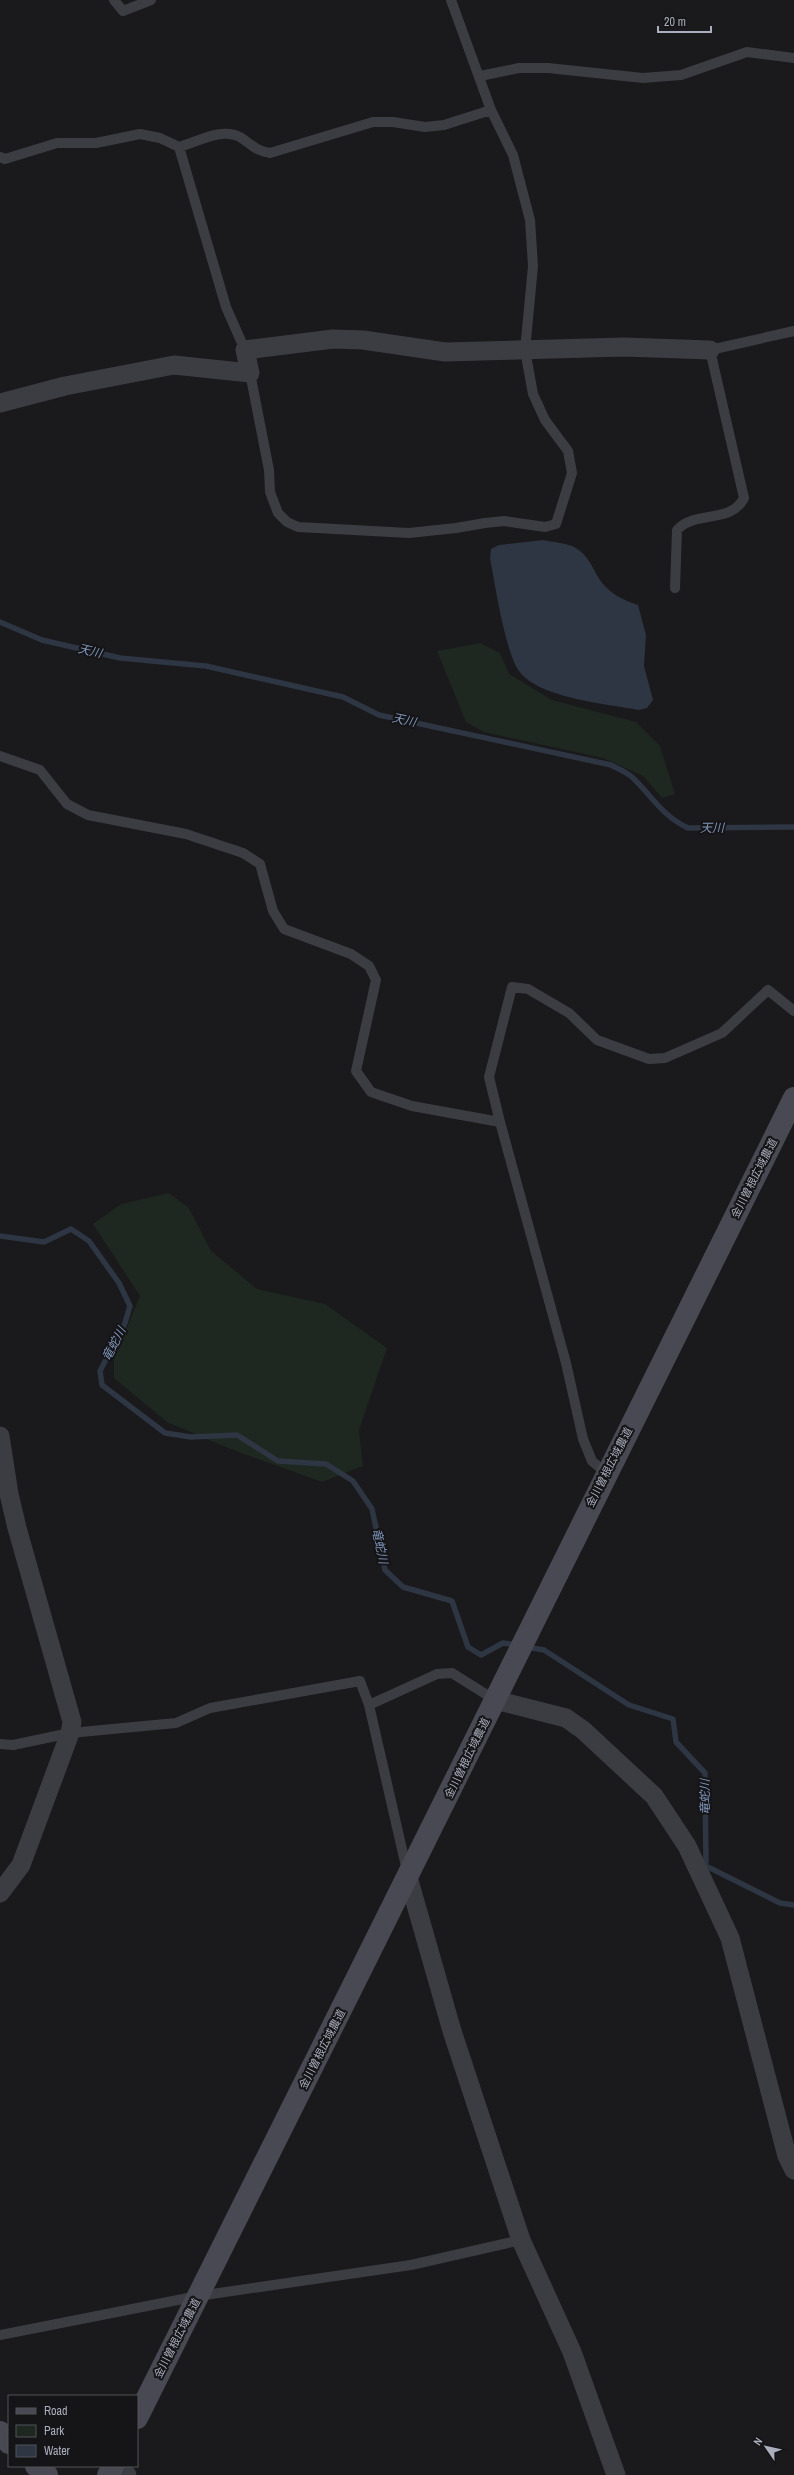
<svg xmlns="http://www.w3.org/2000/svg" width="794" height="2475" viewBox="0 0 794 2475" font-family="'Archivo Narrow','Noto Sans JP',sans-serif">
	<rect width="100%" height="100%" fill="#1a191c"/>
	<path fill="#1e2821" d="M480,643L500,653L509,674L552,700L636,722L660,746L675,794L662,798L643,776L603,758L484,732L466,722L437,651Z
		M169,1193L189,1208L211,1251L257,1289L325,1304L387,1348L359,1430L363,1466L322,1482L228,1448L167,1422L114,1378V1359L140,1296L93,1224L121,1204Z"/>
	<path fill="#2d3642" d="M543,540C552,542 568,543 576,548C588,555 593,569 600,580C610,594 623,600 638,605L646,635L644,666L653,700L647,708L639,710C607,704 538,698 519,671C505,651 495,584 490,558L491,549L499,545Z"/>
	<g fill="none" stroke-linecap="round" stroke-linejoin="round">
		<path stroke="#2d3642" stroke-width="5.5" d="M0,622L42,640L120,658L206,666L343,697L379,715L611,765C618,769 627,772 633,778C653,797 661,815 688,828L794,827
			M0,1236L44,1242L71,1229L89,1241L119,1283L130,1306L125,1323L100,1371L102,1385L165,1433L191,1437L237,1435L278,1461L326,1464L353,1481L372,1509L385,1570L403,1587L452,1601L468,1647L481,1655L503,1643L517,1645
			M526,1647L544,1650L629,1705L673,1719L676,1742L705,1773L706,1866L780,1903L794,1905"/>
		<path stroke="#3c3c43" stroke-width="10" d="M114,0L123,11L151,0
			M480,76L519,68H548L643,78L681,75L747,52L794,58
			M179,147L226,307L245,350
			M0,157L5,159L57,143H96L140,134L160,138L179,147C197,142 222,127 240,137C251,144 256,151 270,153L373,122H393L425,127L444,125L491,110
			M250,373L269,470L270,492L278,513L287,522L298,527L409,533L456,528L485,523L504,521L545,527L556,524L572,473L568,451L545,420L533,394L525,350L533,266L530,220L513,155L491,110L451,0
			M675,588L677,530C695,510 731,524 744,498L710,350L794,331
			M0,756L40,770L67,804L88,815L186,834L243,853L260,864L273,911L284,929L351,954L369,966L376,980L356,1071L371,1092L412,1106L500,1122L566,1363L583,1439L592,1461L606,1473
			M500,1122L489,1077L512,987L528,989L569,1013L597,1040L649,1059L665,1058L722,1033L768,990L794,1011
			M369,1705L437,1674L452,1673L495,1700
			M0,1744L13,1745L70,1733L176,1723L210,1708L360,1681L369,1705L407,1871
			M0,2335L198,2296L411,2265L521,2240"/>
		<path stroke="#3c3c43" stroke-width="19" d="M0,403L65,386L174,365L250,373L245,350L333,339L363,340L445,352L624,347L710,350
			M0,1436L9,1494L17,1528L72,1722L70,1733L21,1865L0,1893
			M495,1700L566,1718L583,1730L654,1796L687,1846L730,1938L787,2156L794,2170
			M408,1877L452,2031L521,2240L572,2352L616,2475
			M110,2471L127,2475"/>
		<path stroke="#484952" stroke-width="22" d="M137,2418C358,1979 574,1537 794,1098
			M0,2432L9,2443
			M36,2466L47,2475
			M108,2475L113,2466"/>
	</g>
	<g text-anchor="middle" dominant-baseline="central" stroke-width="4" stroke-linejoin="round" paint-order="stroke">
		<g font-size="11" fill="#abaebd" stroke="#151417">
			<text transform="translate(754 1178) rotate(-63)">金川曽根広域農道</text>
			<text transform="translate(609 1467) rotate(-63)">金川曽根広域農道</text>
			<text transform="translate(467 1758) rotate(-64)">金川曽根広域農道</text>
			<text transform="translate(322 2049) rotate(-63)">金川曽根広域農道</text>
			<text transform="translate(177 2338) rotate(-63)">金川曽根広域農道</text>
		</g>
		<g font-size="12" font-style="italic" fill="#7f96ba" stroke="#151417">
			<text transform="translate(90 651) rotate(13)">天川</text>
			<text transform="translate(404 720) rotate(12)">天川</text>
			<text x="712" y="828">天川</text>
			<text transform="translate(114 1344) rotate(-62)">竜蛇川</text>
			<text transform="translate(380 1546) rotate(78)">竜蛇川</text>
			<text transform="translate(705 1797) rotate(-90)">竜蛇川</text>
		</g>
	</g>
	<rect x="8" y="2395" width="130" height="72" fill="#151417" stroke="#515259"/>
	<rect x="16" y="2408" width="20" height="6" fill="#484952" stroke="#515259"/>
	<text x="44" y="2415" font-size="12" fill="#abaebd">Road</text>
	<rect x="16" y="2425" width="20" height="12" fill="#1e2821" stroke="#515259"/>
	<text x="44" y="2435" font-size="12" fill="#abaebd">Park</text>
	<rect x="16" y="2445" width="20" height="12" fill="#2d3642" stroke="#515259"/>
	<text x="44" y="2455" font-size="12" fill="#abaebd">Water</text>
	<g transform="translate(766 2447) rotate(304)" stroke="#151417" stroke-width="3" paint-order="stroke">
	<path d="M0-3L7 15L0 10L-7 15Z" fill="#abaebd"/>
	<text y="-6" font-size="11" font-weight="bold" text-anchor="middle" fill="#abaebd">N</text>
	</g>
	<path d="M658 26v6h53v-6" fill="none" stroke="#abaebd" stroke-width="2"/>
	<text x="664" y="26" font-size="12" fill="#abaebd" stroke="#151417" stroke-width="3" paint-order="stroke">20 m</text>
</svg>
